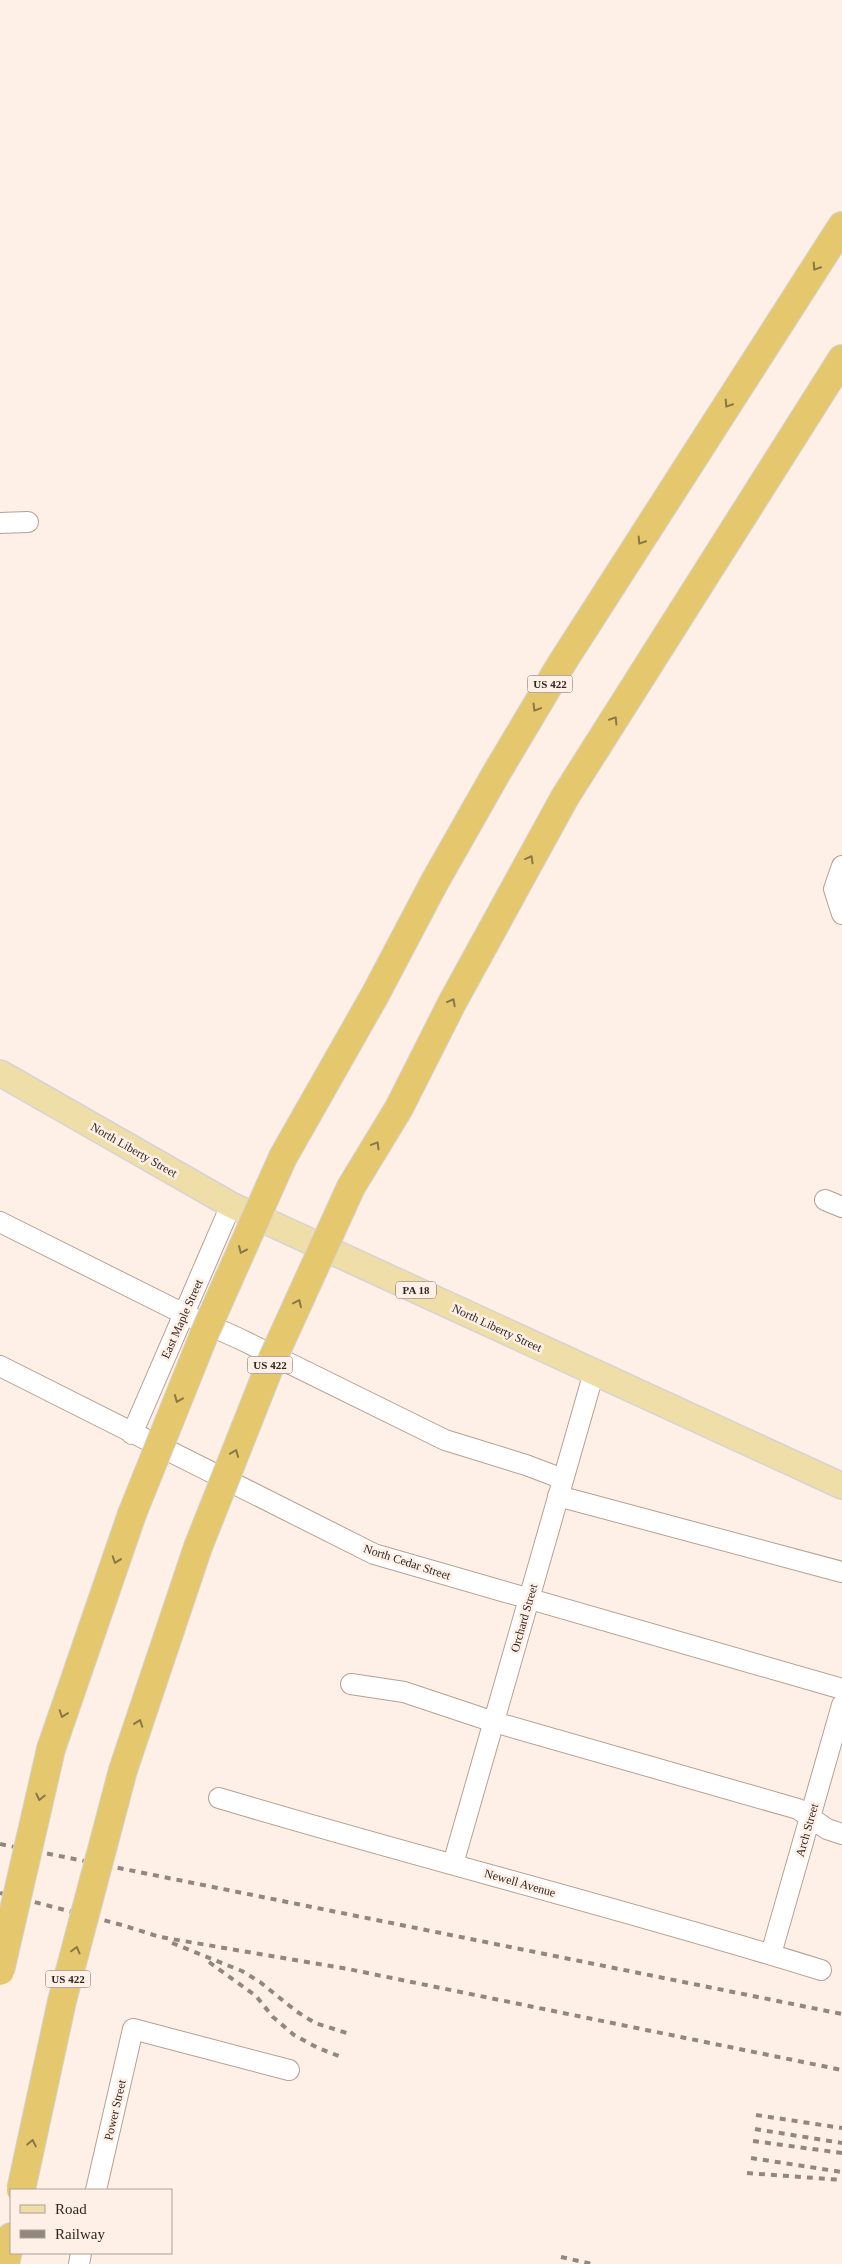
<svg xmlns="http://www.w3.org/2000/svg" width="842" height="2264" viewBox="0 0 842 2264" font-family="Georgia,serif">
	<rect width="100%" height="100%" fill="#fef0e6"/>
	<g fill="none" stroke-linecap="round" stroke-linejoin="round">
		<defs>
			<path id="minor" d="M0,523L28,522
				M842,866L834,889L842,914
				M825,1200L842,1207
				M0,1222L184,1314L240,1339L445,1440L526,1465L563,1479
				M0,1366L374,1554L842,1689
				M132,1434L231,1205
				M558,1496L842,1572
				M351,1684L404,1692L494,1722L798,1809L827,1829L842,1834
				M219,1798C419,1858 622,1908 821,1970
				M453,1864L594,1372
				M771,1954L842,1705
				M96,2190L133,2029L289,2070
				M79,2264L81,2253"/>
			<path id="major" d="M0,1073L231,1205L842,1486"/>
			<path id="highway" d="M283,1157L375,995L434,883L497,772L562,663L842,226
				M351,1187L399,1108L452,1003L565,797L842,359
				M51,1749L132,1514
				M123,1770L198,1547
				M5,2264L11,2237"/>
		</defs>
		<use href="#minor" stroke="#b6a091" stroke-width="22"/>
		<use href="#major" stroke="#d5d4d2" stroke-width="28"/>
		<use href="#highway" stroke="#d5d4d2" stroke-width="30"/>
		<use href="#minor" stroke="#fff" stroke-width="20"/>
		<use href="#major" stroke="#efdea8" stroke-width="25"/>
		<use href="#highway" stroke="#e5c86e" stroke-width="28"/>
		<path stroke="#92877f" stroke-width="4" stroke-dasharray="6 6" stroke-linecap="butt" d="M0,1844L842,2014
			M0,1893L122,1925L160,1937L348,1969L842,2070
			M172,1943L242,1971L260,1982L296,2011L315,2023L350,2034
			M209,1962L256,1996L273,2017L294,2035L318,2048L344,2058
			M756,2115L842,2128
			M755,2129L842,2143
			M753,2141L842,2153
			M751,2158L842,2172
			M747,2173L842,2180
			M561,2257L592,2264"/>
		<defs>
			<path id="highway-bridge" d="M132,1514L206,1330L283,1157
				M198,1547L273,1358L351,1187
				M0,1971L51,1749
				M21,2190L62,2001L123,1770"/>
		</defs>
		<use href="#highway-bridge" stroke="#d5d4d2" stroke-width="30" stroke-linecap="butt"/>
		<use href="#highway-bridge" stroke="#e5c86e" stroke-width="28"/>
	</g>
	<defs><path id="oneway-chevron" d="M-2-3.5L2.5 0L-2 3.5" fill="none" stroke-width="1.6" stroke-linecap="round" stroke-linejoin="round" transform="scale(1.25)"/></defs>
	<g stroke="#8a7747">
		<use href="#oneway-chevron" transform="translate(816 267) rotate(123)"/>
		<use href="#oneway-chevron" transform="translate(728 404) rotate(123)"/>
		<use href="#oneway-chevron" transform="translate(641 541) rotate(123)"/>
		<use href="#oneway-chevron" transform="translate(536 708) rotate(121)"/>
		<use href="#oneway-chevron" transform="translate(614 720) rotate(-58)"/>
		<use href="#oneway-chevron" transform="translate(530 859) rotate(-61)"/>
		<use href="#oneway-chevron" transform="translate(452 1002) rotate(-62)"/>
		<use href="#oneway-chevron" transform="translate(376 1145) rotate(-59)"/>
		<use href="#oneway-chevron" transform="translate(242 1250) rotate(114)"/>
		<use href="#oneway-chevron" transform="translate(298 1303) rotate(-65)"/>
		<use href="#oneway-chevron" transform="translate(178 1399) rotate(112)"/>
		<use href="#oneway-chevron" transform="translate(235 1453) rotate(-68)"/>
		<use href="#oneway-chevron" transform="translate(116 1560) rotate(109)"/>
		<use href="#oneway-chevron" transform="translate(63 1714) rotate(109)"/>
		<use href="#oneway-chevron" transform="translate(139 1723) rotate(-71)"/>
		<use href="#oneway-chevron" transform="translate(40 1797) rotate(103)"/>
		<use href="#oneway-chevron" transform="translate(76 1950) rotate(-75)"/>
		<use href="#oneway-chevron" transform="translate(32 2143) rotate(-78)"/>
	</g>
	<g text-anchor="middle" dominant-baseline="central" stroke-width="5" stroke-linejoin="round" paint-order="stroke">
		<g fill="#fef0e6" stroke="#6c635b" stroke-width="1">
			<rect x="527.5" y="675.5" width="45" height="17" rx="4"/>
			<rect x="396" y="1281.5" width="40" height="17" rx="4"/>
			<rect x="247.5" y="1356.5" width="45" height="17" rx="4"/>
			<rect x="45.5" y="1970.5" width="45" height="17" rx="4"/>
		</g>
		<g font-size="11" font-weight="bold" fill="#2e2620">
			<text x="550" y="684">US 422</text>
			<text x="416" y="1290">PA 18</text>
			<text x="270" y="1365">US 422</text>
			<text x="68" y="1979">US 422</text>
		</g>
		<g font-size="12" fill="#2e2620" stroke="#fef0e6">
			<text transform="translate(134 1150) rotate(30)">North Liberty Street</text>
			<text transform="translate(182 1319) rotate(-66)">East Maple Street</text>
			<text transform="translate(497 1328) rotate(25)">North Liberty Street</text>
			<text transform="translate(407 1562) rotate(18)">North Cedar Street</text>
			<text transform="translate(524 1618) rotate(-74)">Orchard Street</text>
			<text transform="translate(807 1830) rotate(-74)">Arch Street</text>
			<text transform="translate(520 1883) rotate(16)">Newell Avenue</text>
			<text transform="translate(115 2110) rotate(-77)">Power Street</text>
		</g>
	</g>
	<rect x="10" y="2189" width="162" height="65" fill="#fef0e6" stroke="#ab9f97"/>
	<rect x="20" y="2205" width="25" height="8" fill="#efdea8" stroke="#ab9f97"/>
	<text x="55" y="2214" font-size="15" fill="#2e2620">Road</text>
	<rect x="20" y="2230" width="25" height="8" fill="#92877f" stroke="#ab9f97"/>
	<text x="55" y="2239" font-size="15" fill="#2e2620">Railway</text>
</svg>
